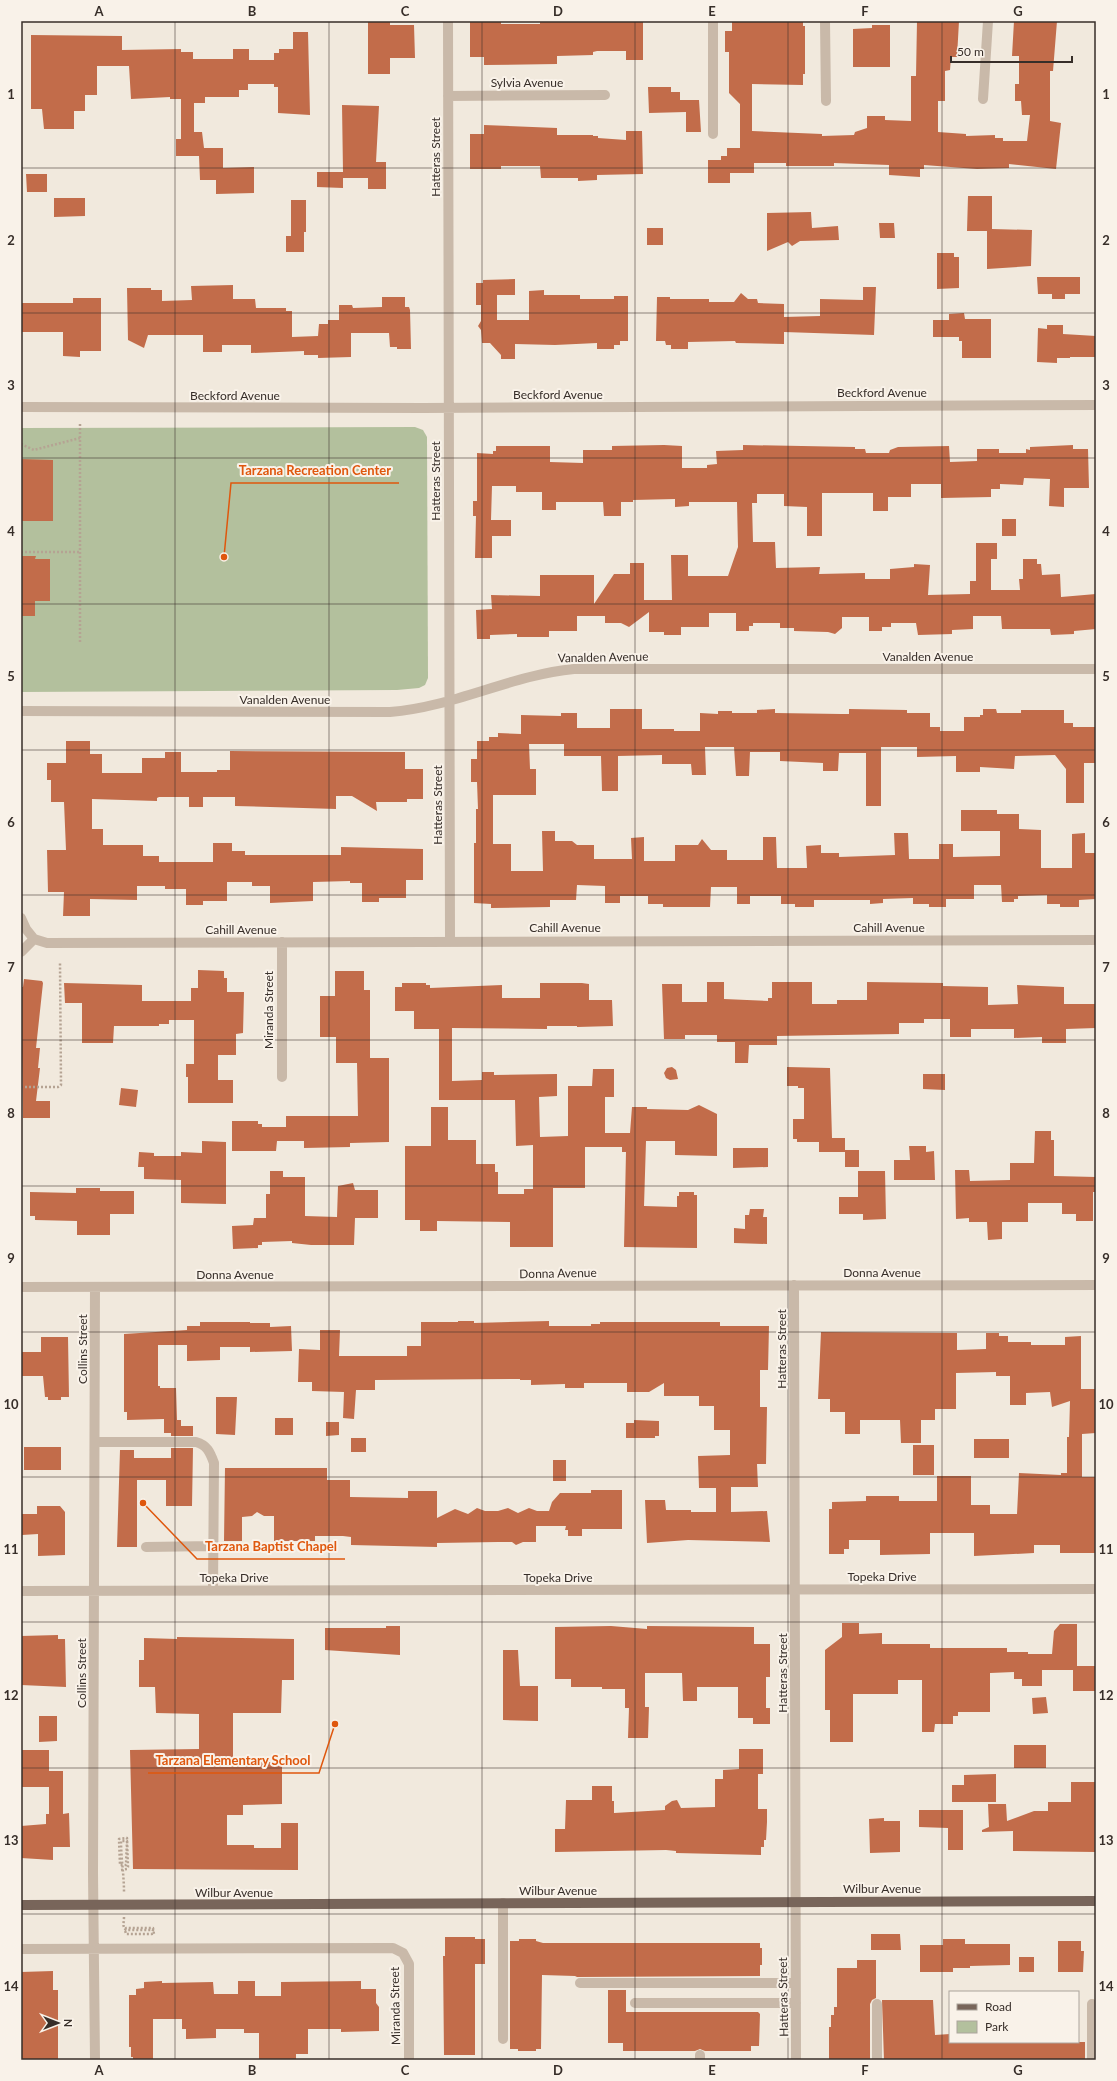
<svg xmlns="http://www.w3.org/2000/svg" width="1117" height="2081" viewBox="0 0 1117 2081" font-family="Lato,sans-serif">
	<rect width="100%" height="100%" fill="#f1e9dd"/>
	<path fill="#b3c09d" d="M415,427L423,430L427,437L428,678L425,685L419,688L397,690L21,692V428Z"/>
	<path fill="#c26c4a" d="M368,21H390V25H414L415,58H390V74H368Z
		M501,21V24H540V21H643V60H626V51H597L593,52V55L557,56V64L484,65V57H470V22Z
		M732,21H803V26H805V74H803V85L752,84V131L822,134V136L854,135L855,132L867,128V116H885V120L911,121V76H916L917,21H959L957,57H951L950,70L945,71V101H938V132L966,134V136L995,135V138H1003V141H1027L1030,115H1022L1021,101H1015V84H1019V56H1012L1014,21H1057L1053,71H1050V121L1061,123L1056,169L1009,164V168L977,169L924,165V169H920V177L889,175V165L834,163V166H786V163H754V173H730V183H708V160H721V156H727V148H740V104L729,93V52H725V31H732Z
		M872,25H890V67H853V29L872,28Z
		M293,32H308L310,115L278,113V87H274V84H248V90H239V97H205V103H194V132H202L204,148H223V168L254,167V193L216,194V180H200L199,156H176V139H181V99H170V97L131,99L129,66H97V95H85V111H74V129H44L42,109H31V35L122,36V50L181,49V52H193V59H233V49H249V60H274V53H279V49H293Z
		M648,87H671V92H680V100H699L701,132H686V112L649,113Z
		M342,105L379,106L376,162H386V189H368V178H343V188L317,187V172H343Z
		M484,125L557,128V135H593V136H598V138L626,140V131H642L643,174L597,175V180L578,181V178H541L540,166H501V169H470V134H484Z
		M26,174H47V192H27Z
		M968,196H992V229L1032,230L1031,266L987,269V231H967Z
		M54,198H85V216L54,217Z
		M291,200H306V232H304V252H286V236H291Z
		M811,212L812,228L838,226L839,240L800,241L792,246L788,242L767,251V213Z
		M879,223H894L895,238H880Z
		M647,228H663V245H647Z
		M937,253H954V257H959V288L937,289Z
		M1037,277H1080V294H1065V299H1052V294H1038Z
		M515,279V295H497V320H529V291L544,290V295H580V299H614V296H628V341H620V345H614V349H597V343L555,345L515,344V359H501V355L490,343H482L481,330L478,326L481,321V305H476V283H483V280Z
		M233,285V299H255L256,308H286V311H292V337L318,336L319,324H328V320H339V305H352L353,308L382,307V297H405V307H409L410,310L411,349H397V347H390L389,333H351V357L318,358V355H304V351L251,353V345H222V352H203V335H148L144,348L128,340L127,288H151V290H162V301L192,300L191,286Z
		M863,287H876L874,335L784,332V344L736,343L735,341L688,342V349H671V345H666L665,341H656L657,297H670V299H709V302H734L741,293L748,299H757L758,303L784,304V317L820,316V299L863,300Z
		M73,298H101V351H80V357L63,356V332H21V303H73Z
		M964,313L965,319H991V358H962V341H959V337H933V320H949V314Z
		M1047,325H1063V334L1096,336V357H1070V358H1057V363L1037,362L1038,328L1047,329Z
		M664,445L682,446V468H707V465L717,464L716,451L743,450V445L855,447V449H865L866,453H889L890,450L898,447L949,446L950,462L977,461V449H999V453H1026V449L1030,450V447L1073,445V449H1088L1089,488H1064V507L1049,506L1050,479L1024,478L1023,485L1000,484V489H991V497L941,498V484H911V497H888V511H873V493H822V536H807V507L784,506V494H757V503H752L753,542H775L776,568L820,567L819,574L865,573V579H890V569L914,567V564L930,565L928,595L970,594V581H976V543H997V559H991V590H1020L1019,579H1023V559H1037V564H1041L1042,575L1060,574L1061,597L1096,594V629L1074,631V634L1051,635L1050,629H1002L1001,616H973V629L952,630V634L918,635L916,623H891V627H882V631H869V617H842V628L835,634L828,632L794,631V628H780V623H753V626H749V631H736V613H709V627H681V635H664V632H649V612L629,627L621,623H605V616H577V631H549V637H517V634L490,635V639H477L476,610L492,609L491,595L540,596V575H594V604L614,574H630V563H644V600H672L671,555H688V576H728L738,547L737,502H689V506L675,507V499L633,500V502H621V516H604L603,502H556V510H542V492H516V486H492L491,520H511V536H492V558H475L476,516H473V501H477V453L493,454V451H496V446H550V462L583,463V450H612V446Z
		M21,459L53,460V521H21Z
		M1002,519H1016V536H1002Z
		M21,556H36L35,559H50V601H35V616H21Z
		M610,709H642V729H674V731H700V713L718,714V711H732V713H757V710L775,709V713H776L841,714H849V709L907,710V713H930V727H940V731H964V717H980V715H983V709H996L997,713H1021V710H1064V723H1073V727H1096V763H1084V803H1066V769L1055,755L1015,756L1014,769L980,767V772H956V756L917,757V747H881V806H866V753H839L838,771H823V763L780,761V752H750L749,776H736L734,747H705L706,775H692L691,764H662V755L618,756V791H602L601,756H564V744H529L530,769H536V795H493V844H511V871H543L542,831H555V841H572L577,845H594V859H632L631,838L644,837V861H675V845H698L702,839L711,850H727V860H763V837H776L777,868H807L806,846L821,845V853H839V857L895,855L894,833H908L909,859H939V844H953V857L1000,856V831H961V810H997V814H1019V829L1041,830V868H1072V834L1085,833V853H1096V899L1079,900V907H1060V904H1047V895L1018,896V899H1014V902H1002L1001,885H974V899H946V907H929V904H913V898L883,899V903L870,904V900H814V907H795V904H781V896H750V904H737V887H711L710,907H663V904H648V896H620V903H605V886L577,885L576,900H550V907L491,908V904L474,903V843H476V809H478L477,782H471V759H477V741H489V737H498V733L521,734V715L561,716V713H577V728H610Z
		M66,741H90V754H102V773H142V758H165V752H181V772H217V770H230V751L405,752V769H423V799H407V802H376L377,811L352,796H336V809L235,806V797H203V807H189V797H159L157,798V801L92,799V829H103V845H143V856H159V862H213V843H232V851H245V855H341V847L423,849V880H406V898H379V902H362V883H350V881L313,882V901L270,903V886H252V882H227V901H203V905H186V889H165V886H137V900L90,899V916H63L64,892H48L47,850H66L64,802H51V780H47V763H66Z
		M198,970L224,971V978H227V992H244L243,1033L236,1034V1055H218V1080H233V1103H188V1077H186V1064H194V1020H169V1024H159V1026H114L113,1043H82V1003H65L64,983L142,985V1001H191V988H198Z
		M335,971H364V990H370V1058H389V1142L350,1143V1147L304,1148V1141H277L276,1151H232V1121H258V1124H262V1127H286V1116H358L357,1063H336V1037H320V996H335Z
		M24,979L42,981L43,983L36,1048H40L38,1068H40L36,1101H50V1118H23L21,987H23Z
		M707,982H724V999L768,1001V998H772V982H812V1004H837V1000H867V982L943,983V986L988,987V1005L1018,1004L1017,985L1064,987V1004H1096V1028L1066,1029V1043H1042V1037L1014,1038V1029H971V1037H950V1019H924V1023H899V1034L777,1036V1045H749L748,1063H735V1042H717V1035H685V1039H664L662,984H682V1002H707Z
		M402,983H426V985H430V988L502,985V998H540V983H582L589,984V1000H612L613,1026L577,1027V1026H547V1029L452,1028V1081L482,1080V1072H494V1075L557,1074V1096L539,1097L540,1137L568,1136V1086H592L593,1069H614V1097H605V1133H630L632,1107H647V1109L688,1110L699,1105L717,1114V1156L675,1155V1141H646L644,1206L677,1207V1196H679V1192H694V1195H697V1248L624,1247L626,1152H622V1147H585V1188H553V1247H510V1222L437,1221V1231H420V1220H405V1146H431V1107H448V1140H476V1164H495V1172H498V1194H524V1189H533V1145L516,1146L515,1100H439V1029H414V1011H395V987H402Z
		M672,1067L676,1070L678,1079L670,1080L666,1078L664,1073L667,1068Z
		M787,1067L830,1068L832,1138H845V1152H819V1142H797V1139H793V1119H804V1088H798V1086H787Z
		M923,1074H945V1090L923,1089Z
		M121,1088L138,1090L136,1107L119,1105Z
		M1035,1131H1051V1140H1054V1176L1096,1177V1192H1093V1221H1076V1214H1062V1203H1028V1222H1002V1239L988,1240L987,1222H969V1218L956,1219L955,1170H969L970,1181L1010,1180V1163H1034Z
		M202,1141L226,1142V1204L181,1203V1180L144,1179V1167H138L139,1152L154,1153V1156H181V1152L202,1153Z
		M909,1146H926V1152L934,1151L935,1180H894V1160H910Z
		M733,1148H768V1167L733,1168Z
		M845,1150H859V1167H845Z
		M270,1171H283V1177H305V1216L337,1217L338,1186L353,1183L355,1190H378V1218H355L354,1245H311L292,1243V1241L262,1242V1245H258V1248L233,1249L232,1226L253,1225L254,1218H266V1194H270Z
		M858,1171H885L886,1219L863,1220V1214H839V1197H858Z
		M76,1188H100V1191H134V1214H110V1235H77V1221L35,1220V1216H30V1192L76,1193Z
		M750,1209H764L763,1217H767V1244L734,1243V1228L745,1229V1215H749Z
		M458,1321H474V1323L549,1321V1326H591V1324H600V1322H720V1326H769L768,1370H760V1407H767L766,1464H757L758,1487H731V1512L767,1511L770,1542L688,1540L647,1543L645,1500H665L666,1510H691V1512H716V1488H699L698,1456L730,1455V1430H714V1406H699V1396H664V1383L649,1392H627V1383H584V1388H565V1384L531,1385V1380H520V1379L375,1380V1390H356L354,1419L343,1418L344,1392L312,1391V1382H298L299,1349L320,1350V1330H340L339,1356H407V1346H421V1322H458Z
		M200,1322H250V1323H270V1327L291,1326L292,1351L250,1352V1347H220V1360L187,1361V1345H158V1386H160V1388H176L177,1420H181V1426H193V1436H171V1433H164V1419L127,1420V1412H124V1334L187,1330V1326H200Z
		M821,1332L957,1333V1350L986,1349V1333H999V1336H1008V1342H1031V1345H1065V1337L1081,1336V1389H1096V1433L1082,1434V1477H1096V1553H1060V1545H1034V1553L974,1556V1533H930V1554L880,1555V1540H849V1549H844V1554H829V1509H832V1502L866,1501V1496H899V1501H937V1476H971V1505H990V1514H1017L1019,1473L1061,1475V1473H1067V1437H1069L1070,1401L1052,1407L1050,1392L1026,1393V1405H1010V1376H996V1372L956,1373V1409H935V1420H921V1443H901L900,1420H860V1434H845V1412H830V1399H818Z
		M41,1337H68L69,1397H61V1400H48V1397H45L43,1376H21V1352H41Z
		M216,1397H237L235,1435L216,1434Z
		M275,1418H293V1435H275Z
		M634,1420L659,1421V1436H655V1438H626V1423H634Z
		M326,1422H339V1435L326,1436Z
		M351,1438H366V1452H351Z
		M974,1439H1009V1458H974Z
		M913,1445H934V1475H913Z
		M24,1447H61V1470H24Z
		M171,1448H193L192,1506H166V1480H137V1547H117L120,1450H134V1458H171Z
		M553,1460H566V1481H553Z
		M225,1468H327V1480H350V1497L408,1498V1491H437V1518L455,1509L468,1514L477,1508L485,1511H498L508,1508L518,1513L529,1508L537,1511H549L552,1502L560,1493H591V1490H622V1529H582V1536H568V1530H565L566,1526H536V1542H523L516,1545L512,1542H498L437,1543V1547L351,1545V1537L343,1536H315V1541H274V1516H264L257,1512L252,1516L242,1517V1541H224Z
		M37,1506H60L65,1512V1555L38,1556V1534L22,1535V1514H37Z
		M842,1623H859V1634L882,1633V1644H930V1648H1007V1652H1028V1654H1052L1054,1631L1060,1624H1077V1666H1096V1691H1073V1670H1042V1686H1022V1679H1014V1672L990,1673V1712H958V1716H953V1724H935L934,1732H922V1680H898V1694H853V1742H830V1710H825V1650L842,1637Z
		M386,1626H400V1655L325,1650V1628H386Z
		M611,1626L647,1629V1626L754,1627V1644H770V1677H766V1708H770V1724H753V1718H738V1687H697V1701H683L682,1673H645V1707H649L648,1738H628L629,1708H625V1689H602V1687H571V1679H555V1627Z
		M58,1635V1639H65L66,1687L21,1685V1636Z
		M177,1637L294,1639V1680H282L281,1713H233V1762H282V1804L243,1805V1815H227V1845H254V1848H281V1823H298V1870L133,1869L130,1750L199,1749V1714L156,1713L155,1687H139V1660H144V1638L177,1639Z
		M503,1650H518L520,1686H538V1721L503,1720Z
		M1046,1697L1048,1713L1033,1714L1032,1698Z
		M39,1716H57V1741L39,1742Z
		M1014,1745H1046V1768H1014Z
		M739,1749H763V1774H758V1809H767V1822L766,1840H764V1847H761V1855L676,1853V1851L666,1850L555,1852V1829H565L566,1800H592V1786H612V1801H614V1813L665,1810V1806L672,1801L677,1800L681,1808L715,1807V1779H723V1770L739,1769Z
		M21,1750H49V1771H63V1814L69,1813L70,1847H53V1860L21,1858V1826L46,1824V1814H49V1787H21Z
		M996,1774V1802H952V1785H964V1775Z
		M1071,1782H1095L1096,1852L1013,1851V1831L982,1832V1830L989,1827L988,1804H1006L1007,1821L1034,1811H1048V1802H1071Z
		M919,1810H963V1850H948V1828L919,1827Z
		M884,1818V1821H900V1852L870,1853L869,1819Z
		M871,1934H900L901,1950H871Z
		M445,1937H475V1939H485V1964H475V2055H444L443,1956H445Z
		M519,1939H536V1941L543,1943H760V1948H762V1965H760V1976L577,1977L575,1976L542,1975L541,2049H536V2051H518V2049H510V1941H519Z
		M943,1939H965V1944H1010V1965L970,1966V1968H953V1972H920V1945H943Z
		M1058,1941H1081V1951H1084L1083,1972H1058Z
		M1019,1957H1034V1972H1019Z
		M857,1960H876V1998L872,2000L870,2004V2060H829V2027H831V2015H834V2007H837V1968H857Z
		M53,1971V1990H58V2060H21V1972Z
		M162,1981V1983L213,1982L214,1994H238V1981H255V1996H281V1982L361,1981V1989H376V2003L379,2007V2031L341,2032V2029H308V2054H296V2060H259V2033H244V2029H216V2038L186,2039V2029H182V2019H153V2060H133V2057H131V2047H129V1995H136V1989L144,1988V1982Z
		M608,1990H626V2012H758L760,2014L759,2046H751V2051H705L700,2049L695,2051H623V2043H608Z
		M882,2000H933L935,2035L950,2034V2042H1085V2060H884Z"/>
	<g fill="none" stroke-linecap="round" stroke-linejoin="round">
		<path stroke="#b5a393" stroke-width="2.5" stroke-dasharray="2 2" stroke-linecap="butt" d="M80,424V642
			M21,444L34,450L80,438
			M21,552H80
			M21,1087H58L61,1085L60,963
			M121,1870L127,1869L128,1867L127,1838L119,1839L120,1865H126V1864L127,1841H121C121,1858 124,1875 124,1892
			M124,1917C124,1922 122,1927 126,1930H153L152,1934H126L125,1930L126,1928H153L154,1934L153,1935"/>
		<path stroke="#c9b9a9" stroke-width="10" d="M448,21L450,941
			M713,21V134
			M825,21L826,101
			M448,96L605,95
			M983,99L988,21
			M21,407L423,408L1096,405
			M21,711L390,712C454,707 511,675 574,669H1096
			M21,918L26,929L34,939
			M34,939L47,943L1096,940
			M282,942V1077
			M21,952L34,939
			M794,1285L796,2060
			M21,1287L1096,1285
			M96,1442H196C207,1445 210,1452 214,1463L213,1590
			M146,1547L213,1546
			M21,1591L1096,1589
			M503,1903V2039
			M21,1949L393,1948L403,1953L409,1964V2060
			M580,1983H795
			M635,2003H796
			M877,2004V2060
			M1092,2004V2060
			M700,2055V2060
			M95,2060L93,1873L95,1287"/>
		<path stroke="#78655a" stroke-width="10" d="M21,1905L1096,1901"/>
	</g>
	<path fill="none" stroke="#372e29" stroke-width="1" stroke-opacity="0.55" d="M175,21V2060M329,21V2060M482,21V2060M635,21V2060M788,21V2060M942,21V2060M21,168H1096M21,313H1096M21,458H1096M21,604H1096M21,750H1096M21,895H1096M21,1040H1096M21,1186H1096M21,1332H1096M21,1477H1096M21,1622H1096M21,1768H1096M21,1914H1096"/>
	<g text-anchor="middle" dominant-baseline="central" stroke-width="4" stroke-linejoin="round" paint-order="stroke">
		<g font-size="12" fill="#372e29" stroke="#f9f2e9">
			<text x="527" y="82">Sylvia Avenue</text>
			<text transform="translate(435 157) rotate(-90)">Hatteras Street</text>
			<text x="882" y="392">Beckford Avenue</text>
			<text x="558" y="394">Beckford Avenue</text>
			<text x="235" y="395">Beckford Avenue</text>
			<text transform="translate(435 481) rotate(-90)">Hatteras Street</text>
			<text x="928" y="656">Vanalden Avenue</text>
			<text transform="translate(603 657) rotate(-1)">Vanalden Avenue</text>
			<text x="285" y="699">Vanalden Avenue</text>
			<text transform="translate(437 805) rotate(-90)">Hatteras Street</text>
			<text x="565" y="927">Cahill Avenue</text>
			<text x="889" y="927">Cahill Avenue</text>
			<text x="241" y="929">Cahill Avenue</text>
			<text transform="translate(268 1010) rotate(-90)">Miranda Street</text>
			<text x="882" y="1272">Donna Avenue</text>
			<text transform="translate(558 1273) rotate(-1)">Donna Avenue</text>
			<text x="235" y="1274">Donna Avenue</text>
			<text transform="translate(82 1349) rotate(-90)">Collins Street</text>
			<text transform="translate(781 1349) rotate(-90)">Hatteras Street</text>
			<text x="882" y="1576">Topeka Drive</text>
			<text x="234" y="1577">Topeka Drive</text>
			<text x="558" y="1577">Topeka Drive</text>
			<text transform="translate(81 1673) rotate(-90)">Collins Street</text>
			<text transform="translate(782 1673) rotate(-90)">Hatteras Street</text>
			<text x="882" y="1888">Wilbur Avenue</text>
			<text x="558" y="1890">Wilbur Avenue</text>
			<text x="234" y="1892">Wilbur Avenue</text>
			<text transform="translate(783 1997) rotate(-91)">Hatteras Street</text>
			<text transform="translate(395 2006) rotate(-91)">Miranda Street</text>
		</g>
	</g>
	<path fill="none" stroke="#df570d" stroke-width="1.5" d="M224 557L231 483H399M143 1503L197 1559H345M335 1724L319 1773H148"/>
	<g fill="#df570d" stroke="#f9f2e9" stroke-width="1.5">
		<circle cx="224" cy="557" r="4"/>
		<circle cx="143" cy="1503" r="4"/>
		<circle cx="335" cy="1724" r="4"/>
	</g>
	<g font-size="13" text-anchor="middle" font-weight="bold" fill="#df570d" stroke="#f9f2e9" stroke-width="4" stroke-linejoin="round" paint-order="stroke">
		<text x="315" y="475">Tarzana Recreation Center</text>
		<text x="271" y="1551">Tarzana Baptist Chapel</text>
		<text x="233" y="1765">Tarzana Elementary School</text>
	</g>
	<rect width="1117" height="2081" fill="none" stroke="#f9f2e9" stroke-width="44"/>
	<rect x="949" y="1991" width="130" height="52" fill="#f9f2e9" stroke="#aba49c"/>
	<rect x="957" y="2004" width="20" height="6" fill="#78655a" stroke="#aba49c"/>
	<text x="985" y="2011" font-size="12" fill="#372e29">Road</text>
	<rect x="957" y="2021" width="20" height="12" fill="#b3c09d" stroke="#aba49c"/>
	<text x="985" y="2031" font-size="12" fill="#372e29">Park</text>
	<g transform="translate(58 2023) rotate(90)" stroke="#f9f2e9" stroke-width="3" paint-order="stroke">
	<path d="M0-3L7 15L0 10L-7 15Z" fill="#372e29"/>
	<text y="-6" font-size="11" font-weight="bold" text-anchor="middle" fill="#372e29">N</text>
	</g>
	<path d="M951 56v6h121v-6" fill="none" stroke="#372e29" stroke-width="2"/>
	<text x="957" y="56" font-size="12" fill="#372e29" stroke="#f9f2e9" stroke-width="3" paint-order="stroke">50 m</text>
	<rect x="22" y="22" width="1073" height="2037" fill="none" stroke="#372e29" stroke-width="1.5"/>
	<g font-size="13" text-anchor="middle" font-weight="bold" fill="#372e29">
		<text x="99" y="16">A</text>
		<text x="252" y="16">B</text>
		<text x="405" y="16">C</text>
		<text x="558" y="16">D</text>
		<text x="712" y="16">E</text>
		<text x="865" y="16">F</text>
		<text x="1018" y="16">G</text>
		<text x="11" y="99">1</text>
		<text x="1106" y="99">1</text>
		<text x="11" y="245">2</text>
		<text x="1106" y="245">2</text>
		<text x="11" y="390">3</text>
		<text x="1106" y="390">3</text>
		<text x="11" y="536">4</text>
		<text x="1106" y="536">4</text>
		<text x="11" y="681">5</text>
		<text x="1106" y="681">5</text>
		<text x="11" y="827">6</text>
		<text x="1106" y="827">6</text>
		<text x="11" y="972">7</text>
		<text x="1106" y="972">7</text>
		<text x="11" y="1118">8</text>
		<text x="1106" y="1118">8</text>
		<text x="11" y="1263">9</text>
		<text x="1106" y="1263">9</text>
		<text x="11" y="1409">10</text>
		<text x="1106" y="1409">10</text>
		<text x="11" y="1554">11</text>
		<text x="1106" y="1554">11</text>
		<text x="11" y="1700">12</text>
		<text x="1106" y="1700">12</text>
		<text x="11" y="1845">13</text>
		<text x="1106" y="1845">13</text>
		<text x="11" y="1991">14</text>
		<text x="1106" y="1991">14</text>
		<text x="99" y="2075">A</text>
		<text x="252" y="2075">B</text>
		<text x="405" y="2075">C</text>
		<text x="558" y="2075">D</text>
		<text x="712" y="2075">E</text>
		<text x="865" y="2075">F</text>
		<text x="1018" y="2075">G</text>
	</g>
</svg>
